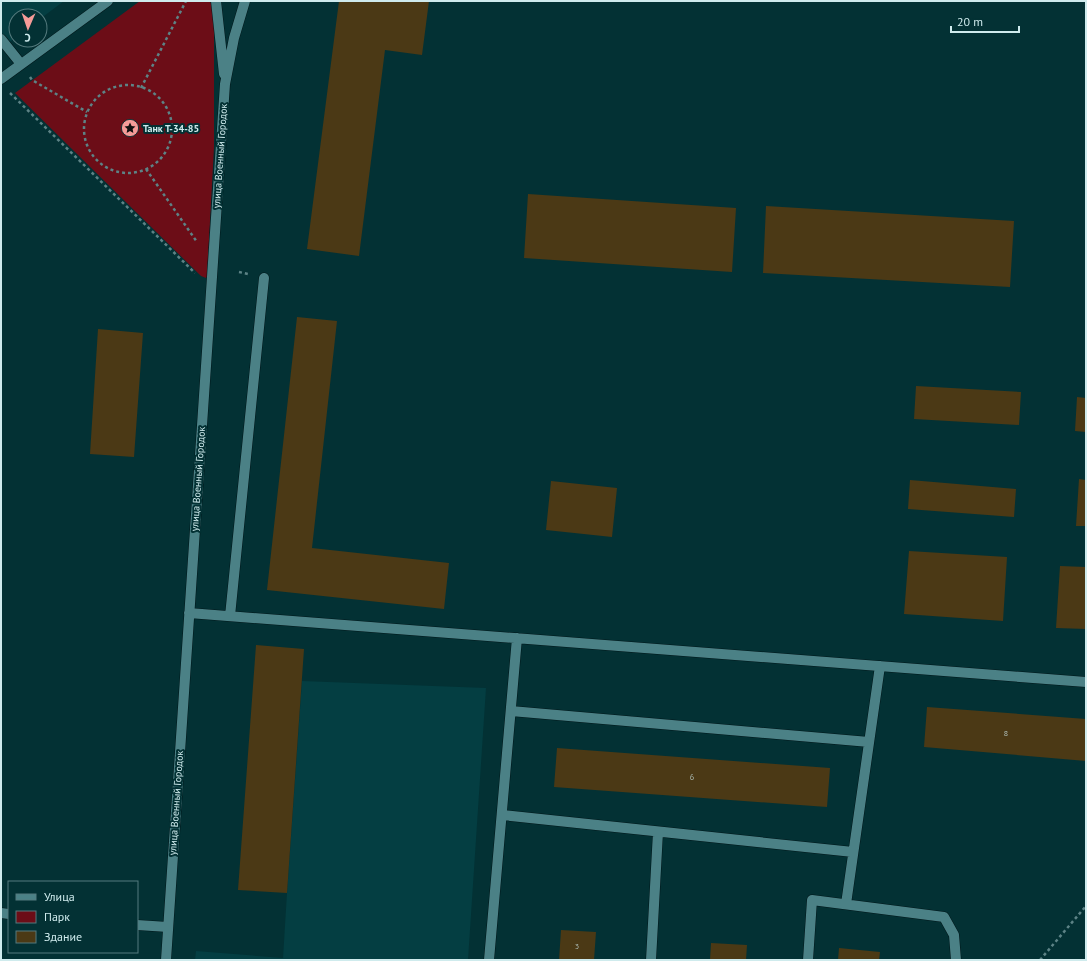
<svg xmlns="http://www.w3.org/2000/svg" width="1087" height="961" viewBox="0 0 1087 961" font-family="'PT Sans',sans-serif">
	<rect width="100%" height="100%" fill="#033134"/>
	<path fill="#043e42" d="M1,1H64L40,19V16H16V37L1,49Z
		M302,681L486,688L468,960H195L196,951L283,958L287,893Z"/>
	<path fill="#6c0d17" d="M140,1H210L214,12V147L207,277L206,278L201,276L15,93Z"/>
	<path fill="#4b3915" d="M339,1H429L422,55L385,50L359,256L307,249Z
		M528,194L736,208L732,272L524,258Z
		M766,206L1014,221L1010,287L763,273Z
		M297,317L337,321L312,548L449,563L444,609L267,590Z
		M98,329L143,333L134,457L90,454Z
		M916,386L1021,392L1019,425L914,419Z
		M1077,397L1086,398V432L1075,431Z
		M1079,479L1086,480V526H1076Z
		M910,480L1016,489L1014,517L908,509Z
		M551,481L617,488L612,537L546,530Z
		M909,551L1007,557L1003,621L904,614Z
		M1060,566L1086,567V629L1056,628Z
		M256,645L304,649L287,893L238,890Z
		M927,707L1086,719V761L924,747Z
		M557,748L830,768L827,807L554,787Z
		M561,930L596,932L594,960H559Z
		M711,943L747,945L746,960H710Z
		M839,948L880,952L879,960H838Z"/>
	<g fill="none" stroke-linecap="round" stroke-linejoin="round">
		<defs>
			<path id="minor" d="M216,1L224,74
				M1,39L21,64
				M1,79L108,1
				M189,613L1086,682
				M230,616L264,278
				M511,711L869,742
				M502,815L853,852
				M846,904L880,666
				M1,913L9,914
				M137,925L168,927
				M166,960L225,84L234,38L245,1
				M489,960L517,638
				M651,960L658,832
				M808,960L812,900L944,917L954,935L956,960"/>
		</defs>
		<use href="#minor" stroke="#00171a" stroke-width="11"/>
		<path stroke="#5d8386" stroke-width="2.5" stroke-dasharray="3 3" stroke-linecap="butt" d="M30,77L32,80L87,112
			M84 129a44 44 0 1 1 88 0a44 44 0 1 1-88 0Z
			M141,88L186,1
			M10,93L195,273
			M146,169L197,242
			M239,272L248,274
			M1040,960L1086,906"/>
		<use href="#minor" stroke="#4b8186" stroke-width="10"/>
	</g>
	<defs>
		<symbol id="sight-disc" viewBox="-11 -11 22 22"><circle r="9.5" fill="#f59b98" stroke="#033134"/><path d="M0-6L1.8-2.2L6-1.7L2.9 1.2L3.7 5.4L0 3.3L-3.7 5.4L-2.9 1.2L-6-1.7L-1.8-2.2Z" fill="#111"/></symbol>
	</defs>
	<g fill-rule="evenodd">
		<use href="#sight-disc" x="120" y="118" width="20" height="20"/>
	</g>
	<g text-anchor="middle" dominant-baseline="central" stroke-width="4" stroke-linejoin="round" paint-order="stroke">
		<g font-size="8" fill="#aebeb7">
			<text x="1006" y="733">8</text>
			<text x="692" y="777">6</text>
			<text x="577" y="946">3</text>
		</g>
		<g font-size="10" font-weight="bold" fill="#cfebed" stroke="#033134" text-anchor="start">
			<text x="143" y="128">Танк Т-34-85</text>
		</g>
		<g font-size="10" fill="#cfebed" stroke="#033134">
			<text transform="translate(220 156) rotate(-86)">улица Военный Городок</text>
			<text transform="translate(198 479) rotate(-86)">улица Военный Городок</text>
			<text transform="translate(176 803) rotate(-86)">улица Военный Городок</text>
		</g>
	</g>
	<rect width="1087" height="961" fill="none" stroke="#cfebed" stroke-width="4"/>
	<rect x="8" y="881" width="130" height="72" fill="#033134" stroke="#557b7e"/>
	<rect x="16" y="894" width="20" height="6" fill="#4b8186" stroke="#557b7e"/>
	<text x="44" y="901" font-size="12" fill="#cfebed">Улица</text>
	<rect x="16" y="911" width="20" height="12" fill="#6c0d17" stroke="#557b7e"/>
	<text x="44" y="921" font-size="12" fill="#cfebed">Парк</text>
	<rect x="16" y="931" width="20" height="12" fill="#4b3915" stroke="#557b7e"/>
	<text x="44" y="941" font-size="12" fill="#cfebed">Здание</text>
	<g transform="translate(28 28) rotate(182)"><circle r="19" fill="#033134" stroke="#557b7e"/>
	<path d="M0-3L7 15L0 10L-7 15Z" fill="#f59b98"/>
	<text y="-6" font-size="11" font-weight="bold" text-anchor="middle" fill="#cfebed">С</text>
	</g>
	<path d="M951 26v6h68v-6" fill="none" stroke="#cfebed" stroke-width="2"/>
	<text x="957" y="26" font-size="12" fill="#cfebed" stroke="#033134" stroke-width="3" paint-order="stroke">20 m</text>
</svg>
